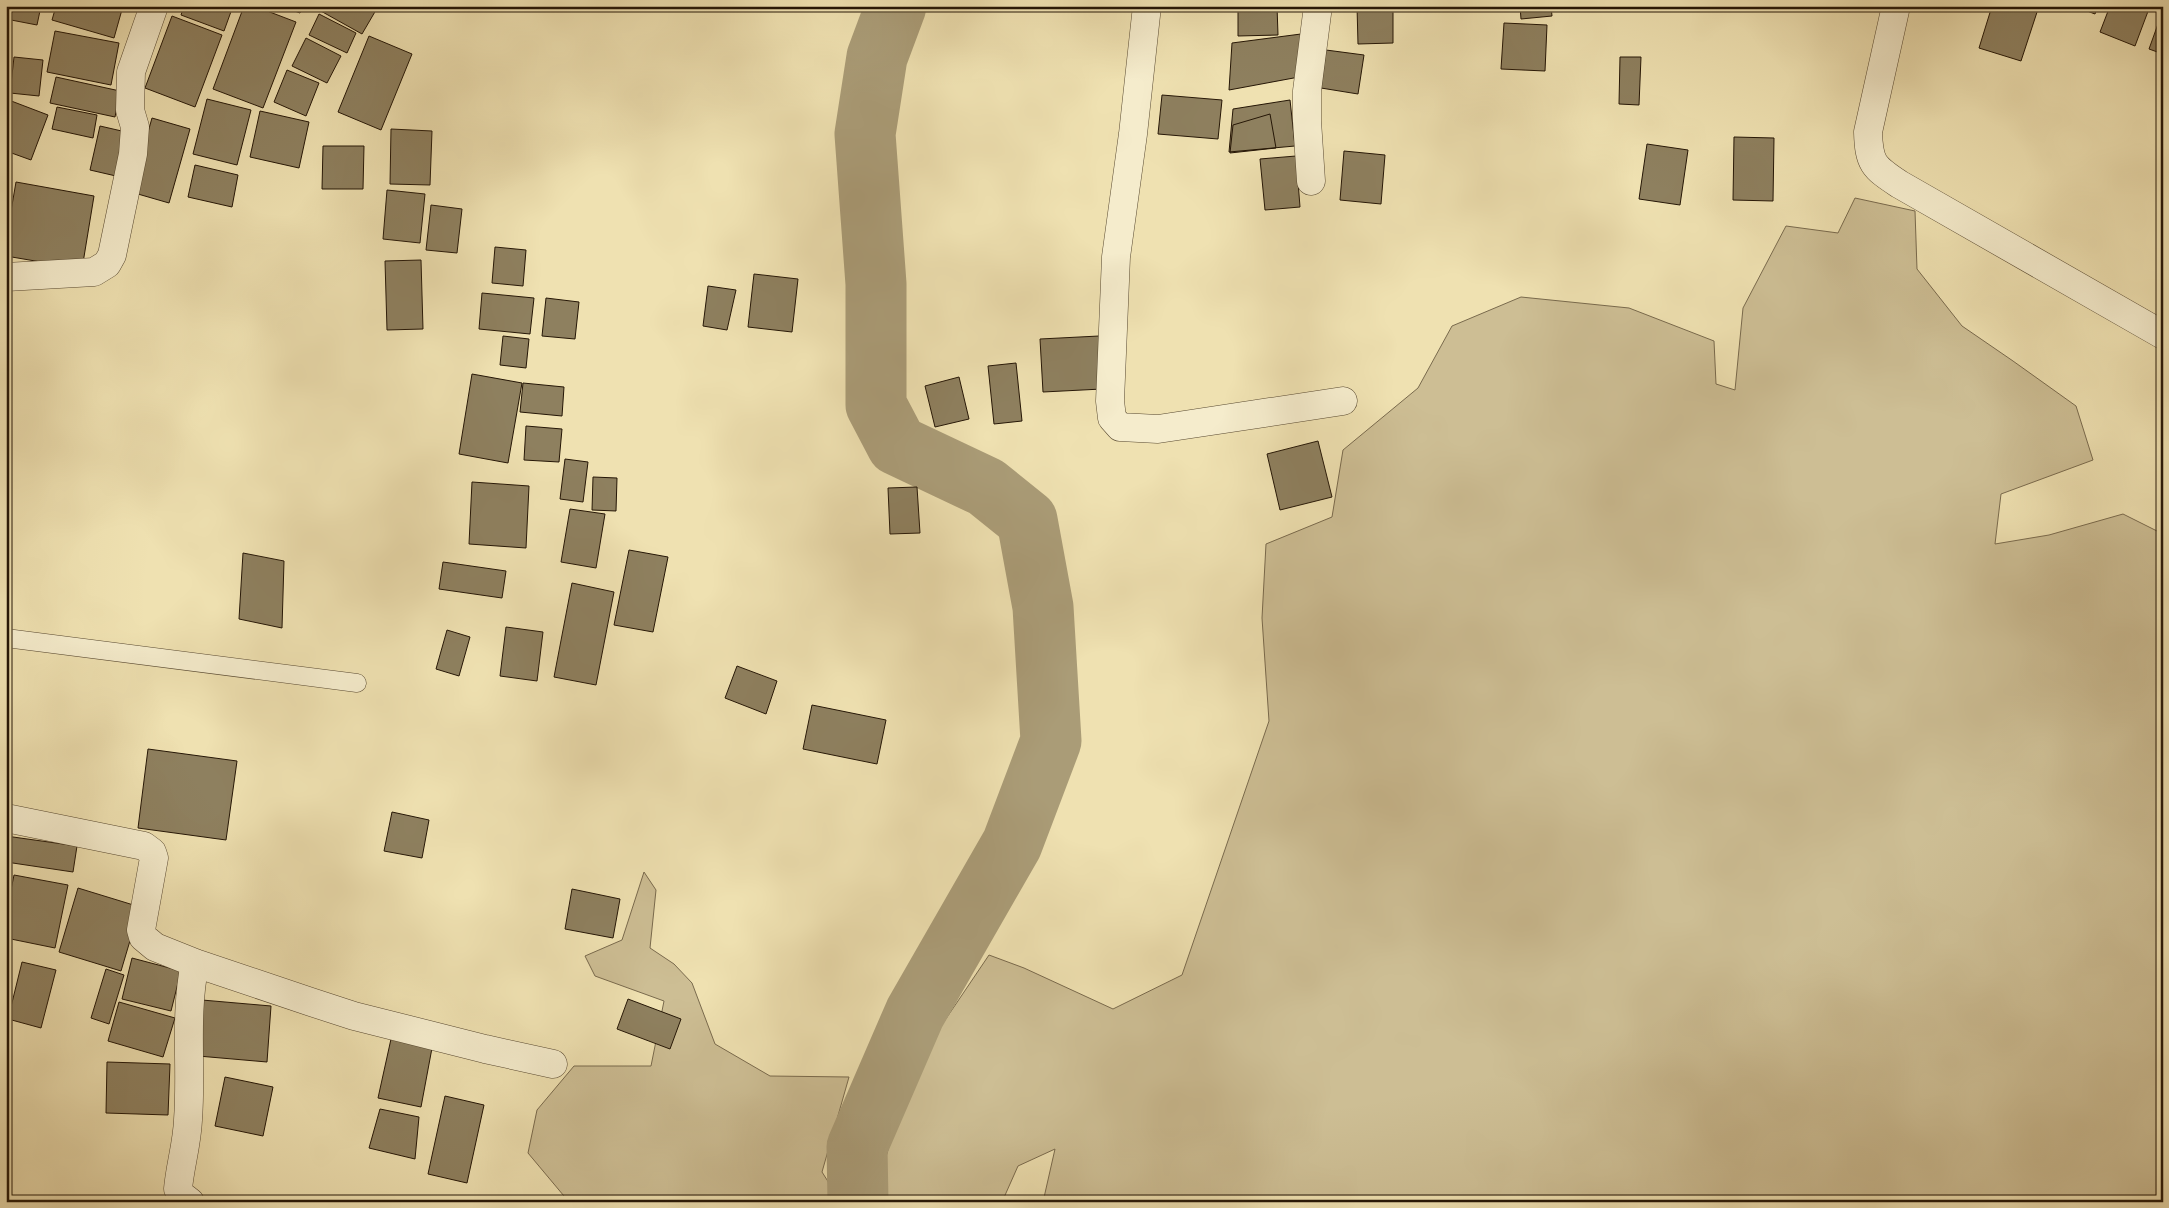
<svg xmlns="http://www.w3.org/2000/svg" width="2169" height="1208" viewBox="0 0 2169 1208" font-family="'Old Standard TT',serif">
	<rect width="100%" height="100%" fill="#efe1b1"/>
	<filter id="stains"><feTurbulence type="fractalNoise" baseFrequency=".004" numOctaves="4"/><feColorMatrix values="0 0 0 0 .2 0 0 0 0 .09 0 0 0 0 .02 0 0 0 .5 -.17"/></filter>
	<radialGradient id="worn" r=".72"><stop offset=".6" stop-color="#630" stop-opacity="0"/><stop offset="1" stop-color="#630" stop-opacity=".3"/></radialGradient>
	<path fill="#cdbe94" stroke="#796a4d" d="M1855,198L1915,211L1917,269L1962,326L2013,361L2076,406L2093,460L2001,494L1995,544L2049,535L2123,514L2163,534V1202H1043L1055,1149L1018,1166L1002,1202H884L878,1185L910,1072L989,955L1024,968L1113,1009L1182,975L1269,721L1262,618L1266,544L1332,517L1343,450L1418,388L1452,326L1521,297L1629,308L1714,341L1716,384L1735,390L1743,308L1786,226L1838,233Z
		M644,872L656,890L650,948L674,964L692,983L715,1044L770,1076L849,1077L822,1172L841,1202H569L528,1153L537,1110L574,1066H651L664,1001L595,976L585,956L622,940Z"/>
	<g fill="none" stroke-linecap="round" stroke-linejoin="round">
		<path stroke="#aa9c77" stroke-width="61" d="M858,1202L857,1147L915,1013L1012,844L1051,741L1043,607L1027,520L986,487L897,445L876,405V284L865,134L877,57L896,6"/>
	</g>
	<path fill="#8e805f" stroke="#251606" d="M6,6H41L37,25L6,19Z
		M56,6H123L114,38L52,20Z
		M184,6H233L224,31L181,15Z
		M244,6H254L296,22L263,108L213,89Z
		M281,6H303L300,13Z
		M321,6H369L376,10L362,34L319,10Z
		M1238,6H1277L1278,35L1238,36Z
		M1357,6H1393V43L1358,44Z
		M1520,6H1551L1552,16L1521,19Z
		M1992,6H2039L2021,61L1979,48Z
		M2074,6H2098L2095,14Z
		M2110,6H2150L2135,46L2100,32Z
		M2163,10V54L2149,49Z
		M319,14L356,33L347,53L309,35Z
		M172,16L222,35L195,107L145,88Z
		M1504,23L1547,25L1545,71L1501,69Z
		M55,31L119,43L111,85L47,72Z
		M1301,34L1299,77L1229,90L1232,43Z
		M369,36L412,54L381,130L338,112Z
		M306,38L341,56L327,83L292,66Z
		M1326,50L1364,55L1358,94L1321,88Z
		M14,57L43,60L39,96L10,93Z
		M1620,57H1641L1639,105L1619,104Z
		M287,70L319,83L306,116L274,102Z
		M56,77L120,91L115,117L50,103Z
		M1162,95L1222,100L1218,139L1158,134Z
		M6,99L48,115L31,160L6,151Z
		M207,99L251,110L237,165L193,154Z
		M1290,100L1295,146L1229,152L1233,109Z
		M57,107L97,115L93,138L52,129Z
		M260,111L309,122L299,168L250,157Z
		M1270,114L1276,148L1230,153L1233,125Z
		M152,118L190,129L169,203L131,192Z
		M100,126L126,132L116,176L90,170Z
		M391,129L432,131L430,185L390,184Z
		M1734,137L1774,138L1773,201L1733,200Z
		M1647,144L1688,150L1680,205L1639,199Z
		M323,146H364L363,189H322Z
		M1344,151L1385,155L1381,204L1340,200Z
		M1296,156L1300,207L1265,210L1260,159Z
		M195,165L238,175L232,207L188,197Z
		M16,182L94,196L82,269L6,256V240Z
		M387,190L425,194L420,243L383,239Z
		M431,205L462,209L457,253L426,250Z
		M495,247L526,250L523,286L492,283Z
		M421,260L423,329L387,330L385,261Z
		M754,274L798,279L792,332L748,327Z
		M708,286L736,290L727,330L703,326Z
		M482,293L534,298L530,334L479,329Z
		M546,298L579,302L575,339L542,336Z
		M503,336L529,339L526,368L500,365Z
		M1099,336L1102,389L1043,392L1040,339Z
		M1016,363L1022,421L994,424L988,366Z
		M472,374L522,383L508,463L459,454Z
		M959,377L969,419L935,427L925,386Z
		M523,383L564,387L562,416L520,412Z
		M526,426L562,429L559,462L524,460Z
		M1318,441L1332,497L1280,510L1267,454Z
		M565,459L588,462L583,502L560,499Z
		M593,477L617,478L616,511L592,510Z
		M472,482L529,486L526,548L469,544Z
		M917,487L920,533L890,534L888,488Z
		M570,509L605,514L596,568L561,562Z
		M629,550L668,557L653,632L614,625Z
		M243,553L284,561L282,628L239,619Z
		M443,562L506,571L502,598L439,589Z
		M572,583L614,592L596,685L554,677Z
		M506,627L543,632L537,681L500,676Z
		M447,630L470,637L459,676L436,669Z
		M737,666L777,681L766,714L725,698Z
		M812,705L886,720L877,764L803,749Z
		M148,749L237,761L226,840L138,828Z
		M392,812L429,820L422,858L384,851Z
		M6,836L77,846L73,872L6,862Z
		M14,875L68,885L55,948L6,938V915Z
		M78,888L140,907L121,971L59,952Z
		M572,889L620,899L613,938L565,929Z
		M132,958L181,971L171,1011L122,999Z
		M22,962L56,970L41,1028L8,1019Z
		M106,969L124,975L109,1024L91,1018Z
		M628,999L681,1019L670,1049L617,1029Z
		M202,1000L271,1006L267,1062L198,1056Z
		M119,1002L175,1018L163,1057L108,1041Z
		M391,1039L432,1048L421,1107L378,1098Z
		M107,1062L170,1064L168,1115L106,1113Z
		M225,1077L273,1087L263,1136L215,1126Z
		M445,1096L484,1105L467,1183L428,1174Z
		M380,1109L419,1117L415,1159L369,1148Z"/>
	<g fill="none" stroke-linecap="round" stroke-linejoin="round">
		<defs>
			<path id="lane" d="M6,638L357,683"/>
			<path id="street" d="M1147,6L1133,134L1116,257L1110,401L1112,418L1120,427L1158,429L1343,401
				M1896,6L1868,132C1869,163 1873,167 1899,184L2163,335
				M1311,181L1307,121V91L1318,6
				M6,277L94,272L107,264L112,255L133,154L135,127L130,110L131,72L154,6
				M6,818L144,846L152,852L154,858L141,930L143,937L155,947L195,963L311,1002L354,1016L485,1049L553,1064
				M190,1202L181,1195L178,1189C180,1166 187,1144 188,1120C192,1068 184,1016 195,963"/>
		</defs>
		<use href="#lane" stroke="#584931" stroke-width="19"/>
		<use href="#street" stroke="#584931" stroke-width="29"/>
		<use href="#lane" stroke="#f5eccc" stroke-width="18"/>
		<use href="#street" stroke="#f5eccc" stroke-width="28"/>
	</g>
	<rect width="2169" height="1208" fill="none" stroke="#efe1b1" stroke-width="25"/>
	<rect x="8" y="8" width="2154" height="1193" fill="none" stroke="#251606" stroke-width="2.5"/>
	<rect x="12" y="12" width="2144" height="1183" fill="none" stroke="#251606"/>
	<rect width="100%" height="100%" filter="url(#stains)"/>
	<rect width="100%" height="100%" fill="url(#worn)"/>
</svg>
